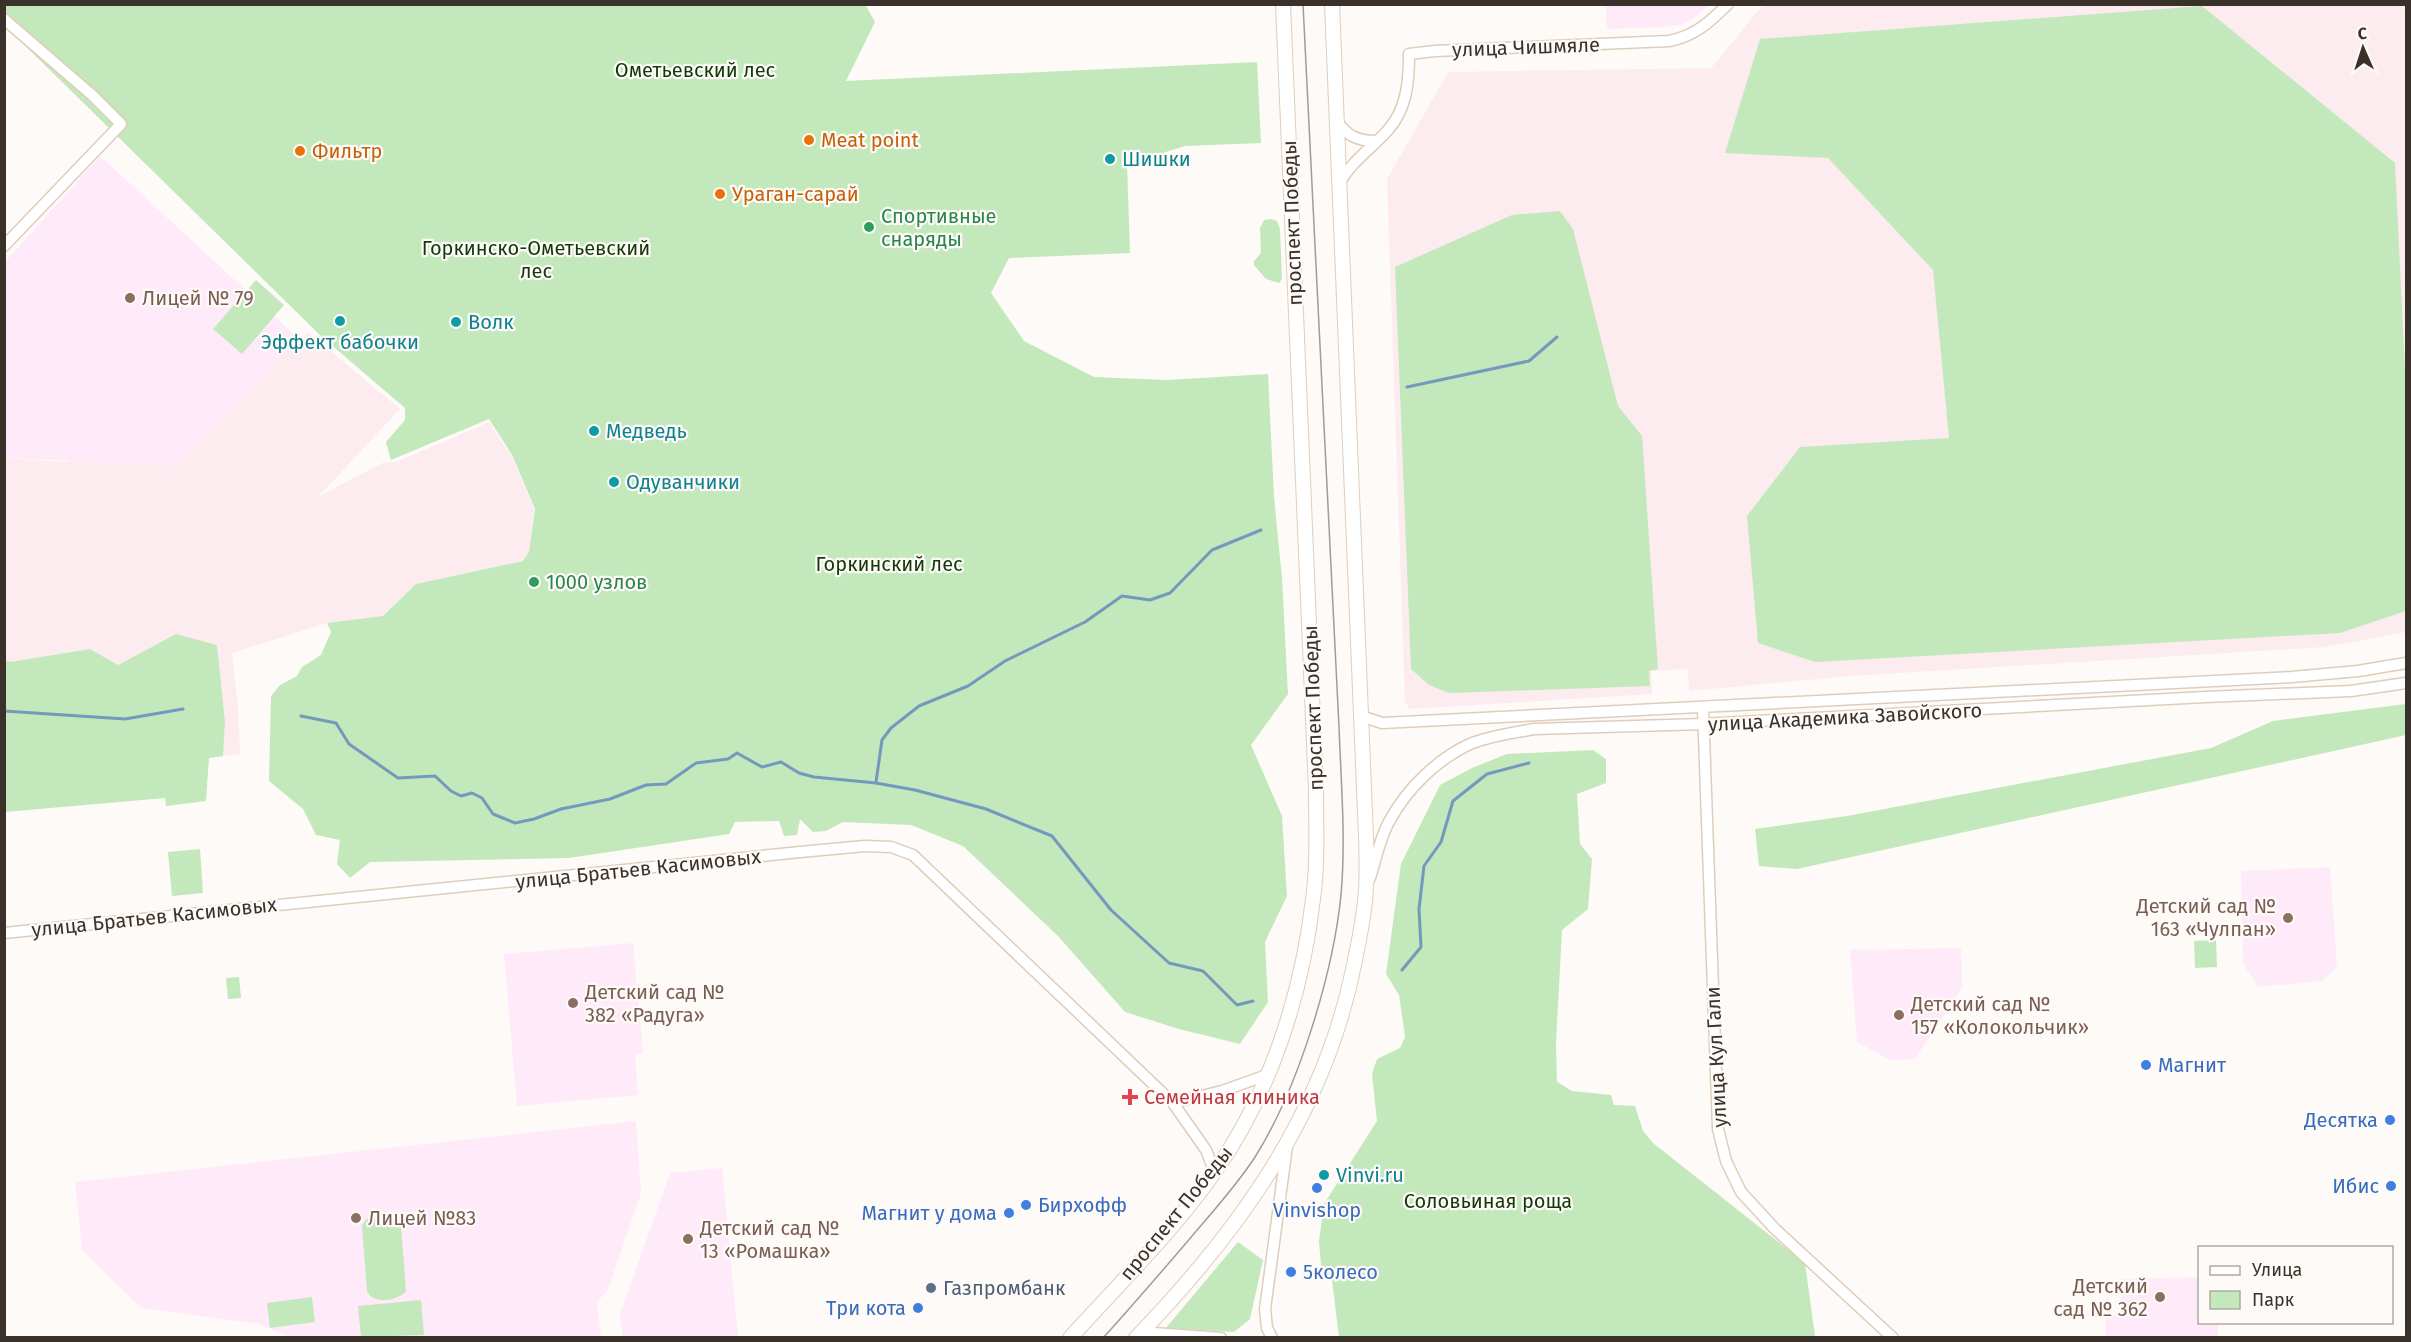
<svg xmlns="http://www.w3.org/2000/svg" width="2411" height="1342" viewBox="0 0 2411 1342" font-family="'Fira Sans',sans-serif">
	<rect width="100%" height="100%" fill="#fefaf7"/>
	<path fill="#fcecf0" d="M1763,5H2406V632L2325,647L1850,676L1689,691L1688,669L1651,671L1652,694L1410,709L1405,702L1387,179L1448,72L1711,68Z
		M309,333L400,409L318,497L382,463L396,462L489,422L512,457L534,509L529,553L523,561L416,584L383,616L327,623L232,653L238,707L240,754L223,756L225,721L217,645L176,634L118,665L90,649L10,662L5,660L4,458L66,462Z"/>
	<path fill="#ffeafa" d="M1606,5V4L1709,5L1694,18L1683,24L1666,27L1607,29Z
		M100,156L299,339L176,465L5,458V262Z
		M2330,867L2337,966L2323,981L2258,987L2243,964L2241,871Z
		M633,943L643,1053L635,1054L638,1095L517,1106L504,954Z
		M1961,948L1962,988L1915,1059L1890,1060L1857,1042L1850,950Z
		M636,1121L641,1193L608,1290L597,1302L601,1337L292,1338L259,1324L141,1308L82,1250L75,1182Z
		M722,1168L738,1337H623L620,1314L670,1173Z
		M2199,1277L2200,1322L2218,1323V1337H2106L2105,1315L2121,1314L2122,1279Z"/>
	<path fill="#c3e8bc" d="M865,4L875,22L846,81L1257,62L1261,143L1185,146L1127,164L1130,253L1009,258L991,293L1024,341L1094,377L1167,380L1268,374L1274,497L1282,578L1288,694L1251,745L1282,816L1287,896L1265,942L1268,1002L1240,1044L1179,1029L1125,1012L1058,936L963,846L911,825L843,822L826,831L813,832L800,819L797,835L784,836L779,821L735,822L729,834L569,858L370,862L350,878L337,864L340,840L316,835L303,809L269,781L271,696L280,685L297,676L302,667L321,655L331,632L327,623L383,616L416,584L523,561L529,552L535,509L512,455L489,419L391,460L386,442L405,420V408L322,337L5,26L4,5Z
		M2202,6L2395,163L2406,391V611L2340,633L1815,662L1758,643L1747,516L1800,447L1949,438L1933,270L1828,158L1725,153L1760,39Z
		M1560,211L1573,229L1618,406L1642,436L1658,669L1649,671L1650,686L1449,693L1429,685L1411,669L1395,267L1512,215Z
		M1272,219L1277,221L1280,229L1282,279L1279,283L1266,279L1254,265V261L1261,253L1260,228L1264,220Z
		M256,280L284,305L242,354L213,329Z
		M176,634L217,645L225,721L223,756L209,758L206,801L166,806L165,798L5,812V660L10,662L90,649L118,665Z
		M2406,704V735L1797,869L1759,866L1755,829L1847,816L2211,748L2273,721Z
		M1593,750L1606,759V783L1577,794L1580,844L1592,859L1588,909L1562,930L1556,1042L1557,1082L1572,1091L1611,1095L1614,1105L1635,1106L1643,1131L1653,1143L1805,1263L1815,1336L1339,1337L1332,1280L1321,1266L1319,1241L1324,1204L1377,1121L1372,1074L1377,1059L1400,1048L1405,1037L1399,995L1386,974L1401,864L1440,785L1472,768L1507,754Z
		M200,849L203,893L172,896L168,852Z
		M2216,940L2217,967L2195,968L2194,941Z
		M239,977L241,998L228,999L226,978Z
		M390,1215L397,1218L401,1225L406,1291C398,1301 373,1305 367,1291L362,1227C366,1214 378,1216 390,1215Z
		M1238,1242L1263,1260L1250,1319L1234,1332L1166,1328Z
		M312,1297L315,1322L270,1328L267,1303Z
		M421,1300L424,1335L361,1337L358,1306Z"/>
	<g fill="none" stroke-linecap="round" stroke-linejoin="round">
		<path stroke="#7599bc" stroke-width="3" d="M1407,387L1529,361L1557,337
			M4,711L125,719L183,709
			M301,716L336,723L349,744L398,778L435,776L451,791L461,796L472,793L482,798L493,814L515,823L534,819L561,809L610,799L646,785L666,784L696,763L728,759L737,753L762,767L781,762L799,773L814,777L876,783L915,790L986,809L1052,836L1111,910L1169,963L1203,971L1237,1005L1253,1001
			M876,782L882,740L891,728L919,706L968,686L1005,661L1085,622L1122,596L1150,600L1170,593L1212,550L1261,530
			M1402,970L1421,947L1419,909L1424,866L1441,842L1453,801L1487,774L1529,763"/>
		<defs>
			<path id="minor" d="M4,19L92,95L121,124L4,246
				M1337,121C1347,136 1358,141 1376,141
				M1340,182C1353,160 1372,148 1388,130C1407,109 1409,81 1409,54L1435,51L1669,41C1695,36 1710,22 1728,4
				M1703,708L1718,1129L1726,1161L1741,1192L1774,1228L1893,1338
				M1361,716L1382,723L2292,677L2358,671L2406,663
				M1370,878C1376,859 1380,837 1390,820C1407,789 1437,759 1470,744C1489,736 1513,733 1534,729L1703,724L2205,697L2351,691L2406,683
				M4,933L800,852L865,846L891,847L913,855L1173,1103L1206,1150L1215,1173
				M1173,1103L1222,1091L1267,1075
				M1141,1332L1221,1338
				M1272,1338L1267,1328L1265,1309L1287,1146"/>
			<path id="major" d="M1070,1338C1118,1285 1175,1229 1216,1170C1271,1091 1302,994 1313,899C1318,863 1316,827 1316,790L1283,4
				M1136,1338C1240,1230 1324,1114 1354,965C1359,940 1365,914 1366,888C1368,855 1365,821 1364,788L1332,4"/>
		</defs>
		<use href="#minor" stroke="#dfcdbb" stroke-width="13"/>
		<use href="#major" stroke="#dfcdbb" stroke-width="16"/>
		<use href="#minor" stroke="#fff" stroke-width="10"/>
		<use href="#major" stroke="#fff" stroke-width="14"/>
		<path stroke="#a29c98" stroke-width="1.5" d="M1103,1338C1134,1304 1163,1270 1193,1235C1214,1210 1237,1185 1255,1157C1298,1089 1333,974 1341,895C1346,840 1341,782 1339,727L1303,4"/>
	</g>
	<g fill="#e8710a" stroke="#fefaf7" stroke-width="2">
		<circle cx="809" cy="140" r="6"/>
		<circle cx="300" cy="151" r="6"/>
		<circle cx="720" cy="194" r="6"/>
	</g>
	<g fill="#0f9aa8" stroke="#fefaf7" stroke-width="2">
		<circle cx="1110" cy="159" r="6"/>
		<circle cx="340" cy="321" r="6"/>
		<circle cx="456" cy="322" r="6"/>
		<circle cx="594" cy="431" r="6"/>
		<circle cx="614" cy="482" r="6"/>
		<circle cx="1324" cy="1175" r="6"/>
	</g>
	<g fill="#2e9e5b" stroke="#fefaf7" stroke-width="2">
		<circle cx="869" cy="227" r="6"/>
		<circle cx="534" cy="582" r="6"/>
	</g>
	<g fill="#8d6e63" stroke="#fefaf7" stroke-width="2">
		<circle cx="130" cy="298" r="6"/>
		<circle cx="2288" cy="918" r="6"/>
		<circle cx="573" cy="1003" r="6"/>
		<circle cx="1899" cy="1015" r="6"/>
		<circle cx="356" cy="1218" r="6"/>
		<circle cx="688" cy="1239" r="6"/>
		<circle cx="2160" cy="1297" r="6"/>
	</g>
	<g fill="#3f7fe0" stroke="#fefaf7" stroke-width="2">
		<circle cx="2146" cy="1065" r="6"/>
		<circle cx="2390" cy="1120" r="6"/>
		<circle cx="2391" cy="1186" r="6"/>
		<circle cx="1317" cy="1188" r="6"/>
		<circle cx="1026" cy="1205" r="6"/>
		<circle cx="1009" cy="1213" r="6"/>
		<circle cx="1291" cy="1272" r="6"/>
		<circle cx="918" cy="1308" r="6"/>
	</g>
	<path fill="#e0444e" stroke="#fefaf7" stroke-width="2" d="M1127 1088h6v6h6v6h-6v6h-6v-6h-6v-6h6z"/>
	<circle fill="#5c6f8a" stroke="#fefaf7" stroke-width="2" cx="931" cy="1288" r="6"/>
	<g text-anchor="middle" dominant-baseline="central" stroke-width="4.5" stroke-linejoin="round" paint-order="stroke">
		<g font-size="20" fill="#39312a" stroke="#fefaf7">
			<text transform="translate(1526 47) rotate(-2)">улица Чишмяле</text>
			<text transform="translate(1292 223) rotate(-92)">проспект Победы</text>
			<text transform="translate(1313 708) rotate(-92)">проспект Победы</text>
			<text transform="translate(1845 717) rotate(-3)">улица Академика Завойского</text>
			<text transform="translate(638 869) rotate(-6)">улица Братьев Касимовых</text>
			<text transform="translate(154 917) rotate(-6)">улица Братьев Касимовых</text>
			<text transform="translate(1716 1057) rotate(-93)">улица Кул Гали</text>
			<text transform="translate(1176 1213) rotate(-51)">проспект Победы</text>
		</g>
		<g font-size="20" fill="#113a08" stroke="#fefaf7">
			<text x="695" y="70">Ометьевский лес</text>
			<text x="536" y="248">Горкинско-Ометьевский<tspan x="536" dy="23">лес</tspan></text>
			<text x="889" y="564">Горкинский лес</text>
			<text x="1488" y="1201">Соловьиная роща</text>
		</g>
		<g font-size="20" fill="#c56008" stroke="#fefaf7" text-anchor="start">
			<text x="821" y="140">Meat point</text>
			<text x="312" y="151">Фильтр</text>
			<text x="732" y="194">Ураган-сарай</text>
		</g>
		<g font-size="20" fill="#0d838f" stroke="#fefaf7" text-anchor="start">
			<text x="1122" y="159">Шишки</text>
			<text x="468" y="322">Волк</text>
			<text x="340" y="342" text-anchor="middle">Эффект бабочки</text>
			<text x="606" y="431">Медведь</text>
			<text x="626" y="482">Одуванчики</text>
			<text x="1336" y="1175">Vinvi.ru</text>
		</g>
		<g font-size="20" fill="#27864d" stroke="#fefaf7" text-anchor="start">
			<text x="881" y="216">Спортивные<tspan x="881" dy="23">снаряды</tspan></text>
			<text x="546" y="582">1000 узлов</text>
		</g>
		<g font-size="20" fill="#785e54" stroke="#fefaf7" text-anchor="start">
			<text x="142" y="298">Лицей № 79</text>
			<text x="2276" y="906" text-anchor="end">Детский сад №<tspan x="2276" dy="23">163 «Чулпан»</tspan></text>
			<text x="585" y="992">Детский сад №<tspan x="585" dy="23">382 «Радуга»</tspan></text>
			<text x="1911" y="1004">Детский сад №<tspan x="1911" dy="23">157 «Колокольчик»</tspan></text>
			<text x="368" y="1218">Лицей №83</text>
			<text x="700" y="1228">Детский сад №<tspan x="700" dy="23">13 «Ромашка»</tspan></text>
			<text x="2148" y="1286" text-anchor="end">Детский<tspan x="2148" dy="23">сад № 362</tspan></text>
		</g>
		<g font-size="20" fill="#366cbe" stroke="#fefaf7" text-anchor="end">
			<text x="2158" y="1065" text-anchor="start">Магнит</text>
			<text x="2378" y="1120">Десятка</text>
			<text x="2379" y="1186">Ибис</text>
			<text x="1038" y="1205" text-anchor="start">Бирхофф</text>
			<text x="1317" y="1210" text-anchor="middle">Vinvishop</text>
			<text x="997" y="1213">Магнит у дома</text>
			<text x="1303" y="1272" text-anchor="start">5колесо</text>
			<text x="906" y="1308">Три кота</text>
		</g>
		<g font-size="20" fill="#be3a42" stroke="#fefaf7" text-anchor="start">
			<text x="1144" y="1097">Семейная клиника</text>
		</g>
		<g font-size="20" fill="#4e5e75" stroke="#fefaf7" text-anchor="start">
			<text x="943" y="1288">Газпромбанк</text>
		</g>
	</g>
	<rect width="2411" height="1342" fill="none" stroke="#39312a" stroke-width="12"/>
	<rect x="2198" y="1246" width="195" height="78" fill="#fefaf7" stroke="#afaaa5" stroke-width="1.5"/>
	<rect x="2210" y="1266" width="30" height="9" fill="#ffffff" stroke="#afaaa5" stroke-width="1.5"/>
	<text x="2252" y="1276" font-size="18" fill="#39312a">Улица</text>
	<rect x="2210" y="1291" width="30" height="18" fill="#c3e8bc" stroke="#afaaa5" stroke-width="1.5"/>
	<text x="2252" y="1306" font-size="18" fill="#39312a">Парк</text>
	<g transform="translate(2363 48) rotate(357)" stroke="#fefaf7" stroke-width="4.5" paint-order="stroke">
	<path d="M0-4.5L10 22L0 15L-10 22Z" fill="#39312a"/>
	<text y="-9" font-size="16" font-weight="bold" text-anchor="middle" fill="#39312a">С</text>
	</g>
</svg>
